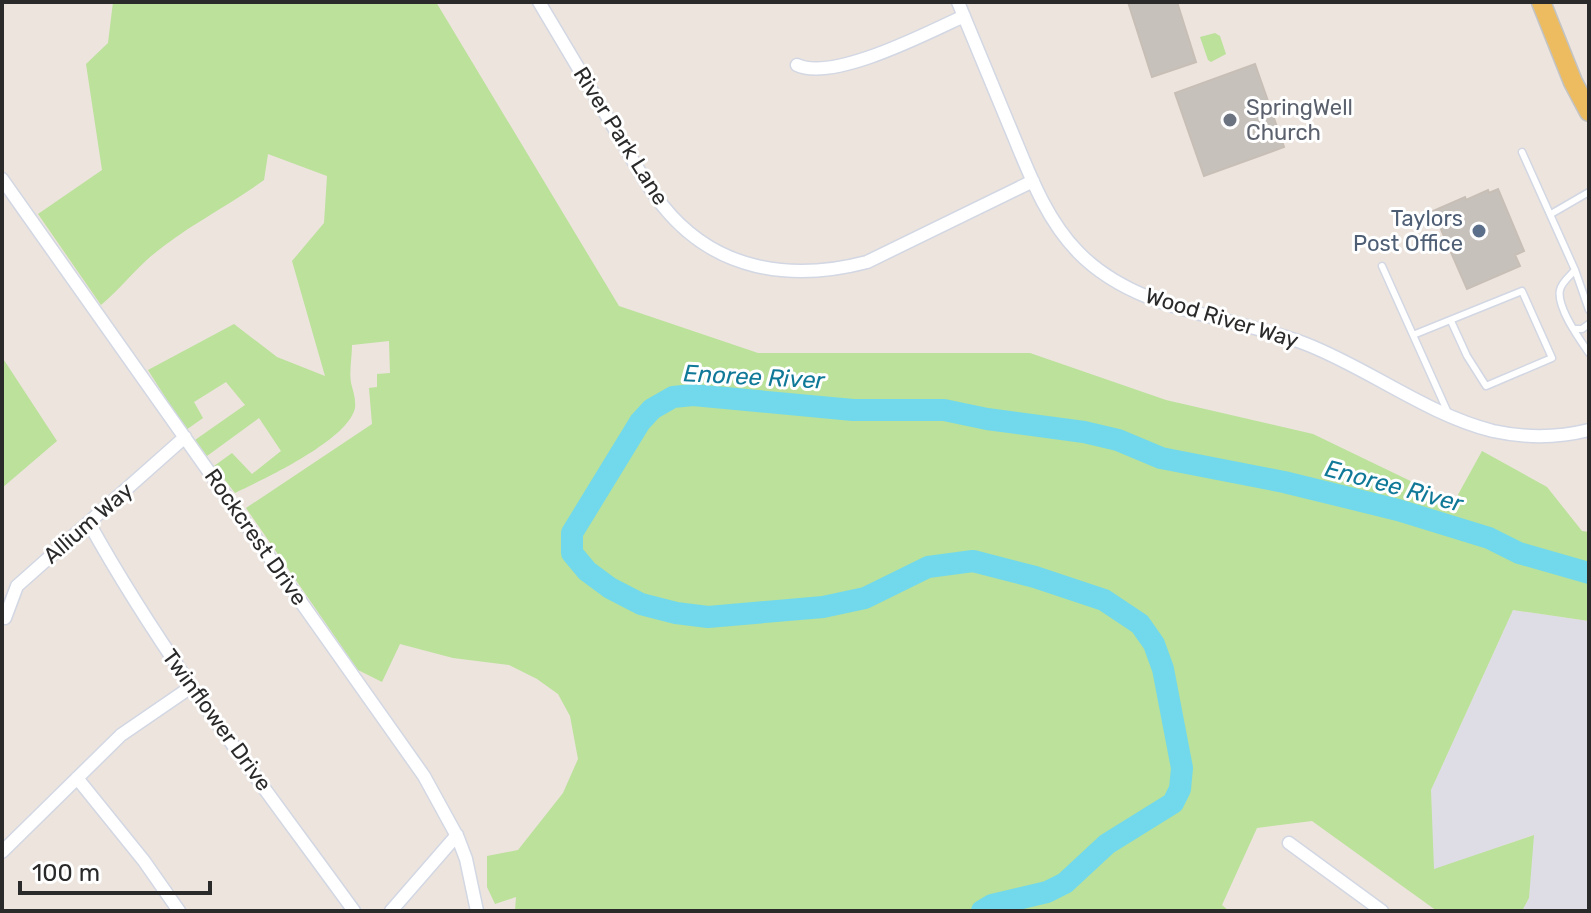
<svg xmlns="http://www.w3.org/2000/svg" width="1591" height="913" viewBox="0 0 1591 913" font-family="Rubik,sans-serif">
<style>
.industrial{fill:#dedde5}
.green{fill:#bbe19a}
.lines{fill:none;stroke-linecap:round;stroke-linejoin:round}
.river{stroke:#72d9ec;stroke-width:22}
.building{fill:#c7c1bc;stroke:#c7bfb6;stroke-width:2}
.lane-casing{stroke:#d2d7e3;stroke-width:9}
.street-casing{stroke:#d2d7e3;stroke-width:15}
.primary-casing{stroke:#c3c3c3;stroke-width:21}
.lane{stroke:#fff;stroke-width:6}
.street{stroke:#fff;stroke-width:12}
.primary{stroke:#edbc60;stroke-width:18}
.worship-dot{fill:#6b7280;stroke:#fff;stroke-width:3}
.service-dot{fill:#5c6f8a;stroke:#fff;stroke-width:3}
.labels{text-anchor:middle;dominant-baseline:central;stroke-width:6;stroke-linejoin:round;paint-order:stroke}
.worship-label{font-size:22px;fill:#5b616d;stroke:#fff;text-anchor:start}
.street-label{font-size:22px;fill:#2a2a2a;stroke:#fff}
.service-label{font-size:22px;fill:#4e5e75;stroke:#fff;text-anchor:end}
.water-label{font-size:24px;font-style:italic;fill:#107998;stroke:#fff}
</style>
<rect width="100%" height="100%" fill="#ece4dd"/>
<!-- industrial -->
<path class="industrial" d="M1513,610L1589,621V911H1522L1529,898L1533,835L1433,870L1431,790Z"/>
<!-- green -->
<path class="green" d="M113,2H436L619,306L758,353H1030L1166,400L1313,434L1454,502L1482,451L1547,487L1582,531L1589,532V621L1513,610L1431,790L1434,869L1534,835L1529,898L1522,911H1437L1312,821L1257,828L1222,905L1229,911H515L516,897L495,904L487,887V856L518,850L563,793L578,759L570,716L558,694L537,679L509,665L453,658L400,644L382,682L358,670L246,508L372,424L369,388L377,387V374L390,373L389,341L352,345C352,357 349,372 351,383C353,391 356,399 355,408C348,440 264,479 235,493L214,466L232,453L252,474L281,451L259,418L207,456L195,440L245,405L226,382L194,402L203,418L186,430L148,370L234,324L277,357L325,376L292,261L324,223L327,176L268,154L264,180C227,207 185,227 150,257C133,272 119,290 101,305L38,214L102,170L86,64L108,43Z
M1215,33L1220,36L1226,54L1211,62L1208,60L1200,37Z
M2,357L57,441L2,488Z"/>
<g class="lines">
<!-- river -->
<path class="river" d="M982,911L992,905L1047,892L1065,883L1107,844L1173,803L1180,789L1182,768L1163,669L1154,644L1140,624L1104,600L1035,577L973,561L928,567L865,598L823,607L708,617L676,613L641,604L610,588L587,571L572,553V533L640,422L652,409L673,397L693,395L853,410H944L987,419L1084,432L1118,440L1161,458L1284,482L1398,510L1489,538L1519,553L1589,573"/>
</g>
<!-- building -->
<path class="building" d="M1128,2H1177L1196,62L1152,77Z
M1255,64L1284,147L1204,176L1175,93Z
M1498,189L1524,251L1515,255L1520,266L1467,289L1433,211L1465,197L1466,200L1488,190L1489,193Z"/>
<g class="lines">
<!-- lane casing -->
<g class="lane-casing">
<path id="lane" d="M1522,152L1575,270L1589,310
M1551,214L1589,192
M1382,266L1413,335
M1575,270C1570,276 1561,283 1560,290C1556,307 1580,340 1589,353
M1574,329H1582L1589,324
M1449,415L1413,335L1522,291L1552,358L1486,386L1467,356L1451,321"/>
</g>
<!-- street casing -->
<g class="street-casing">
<path id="street" d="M539,2C565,46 591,90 617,133C632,158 645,184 663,206C715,271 791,282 867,262L1033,181
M958,2C975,43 992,84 1009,125C1028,170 1044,217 1078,252C1137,313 1231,315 1306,344C1370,369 1426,414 1493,431C1525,438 1557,438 1589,430
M797,65C833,82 927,33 964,16
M2,179L424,776L458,838L466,859L477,911
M89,523C165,660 262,784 354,911
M5,618L17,586L185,437
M77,778L144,861L179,911
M1289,843L1382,911
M2,852L121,735L191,687
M391,911L457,835"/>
</g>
<!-- primary casing -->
<g class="primary-casing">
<path id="primary" d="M1541,2L1573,82L1589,112"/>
</g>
<!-- lane -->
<use href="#lane" class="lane"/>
<!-- street -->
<use href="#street" class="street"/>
<!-- primary -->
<use href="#primary" class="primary"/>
</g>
<!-- markers -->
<circle class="worship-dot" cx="1230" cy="120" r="8"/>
<circle class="service-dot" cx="1479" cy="231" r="8"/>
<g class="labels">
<!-- worship labels -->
<g class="worship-label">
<text x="1246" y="107">SpringWell<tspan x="1246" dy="25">Church</tspan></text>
</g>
<!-- street labels -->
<g class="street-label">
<text transform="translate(621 136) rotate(58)">River Park Lane</text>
<text transform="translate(1222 318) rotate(17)">Wood River Way</text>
<text transform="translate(88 523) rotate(-41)">Allium Way</text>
<text transform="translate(256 537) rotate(55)">Rockcrest Drive</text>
<text transform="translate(217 720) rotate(54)">Twinflower Drive</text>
</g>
<!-- service labels -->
<g class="service-label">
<text x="1463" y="218">Taylors<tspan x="1463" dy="25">Post Office</tspan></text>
</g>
<!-- water labels -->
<g class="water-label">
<text transform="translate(754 377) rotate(3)">Enoree River</text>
<text transform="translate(1394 486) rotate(15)">Enoree River</text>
</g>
</g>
<!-- border -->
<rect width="1591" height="913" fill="none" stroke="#2a2a2a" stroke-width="8"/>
<!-- scale -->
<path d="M20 881v12h190v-12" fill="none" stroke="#2a2a2a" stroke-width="4"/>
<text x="32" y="881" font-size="24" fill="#2a2a2a" stroke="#ffffff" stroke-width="6" paint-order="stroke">100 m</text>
</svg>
